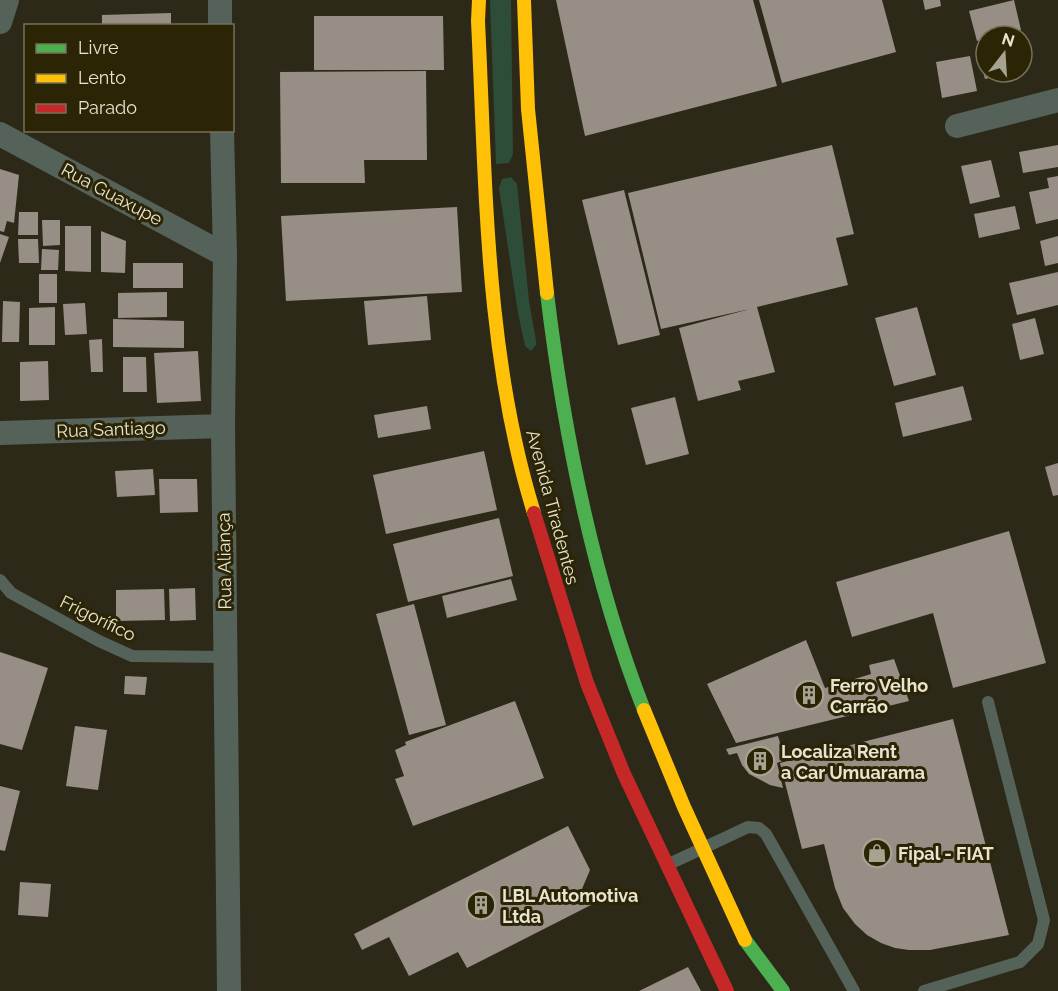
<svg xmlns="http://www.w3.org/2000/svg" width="1058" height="991" viewBox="0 0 1058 991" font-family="Raleway,sans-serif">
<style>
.green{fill:#2d4d38}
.building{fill:#978e85}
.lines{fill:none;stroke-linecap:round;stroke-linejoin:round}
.lane{stroke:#556259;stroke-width:12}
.street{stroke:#556259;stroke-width:24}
.fast{stroke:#4caf50;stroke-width:14}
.slow{stroke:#ffc107;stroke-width:14}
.jam{stroke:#c62828;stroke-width:14}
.labels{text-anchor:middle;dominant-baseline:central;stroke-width:6;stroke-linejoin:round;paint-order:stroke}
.street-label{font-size:18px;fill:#e7e4d2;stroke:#2b2505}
.poi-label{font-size:18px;font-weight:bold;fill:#e7e4d2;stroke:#2b2505;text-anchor:start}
</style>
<rect width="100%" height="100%" fill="#2d2918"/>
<!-- green -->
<path class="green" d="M490,0H511L513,154L509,163L496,164Z
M511,177L517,184L529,301L536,341V345L531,351L525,346L518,313L499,188L502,179Z"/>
<!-- building -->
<path class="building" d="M556,0H753L777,86L585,136Z
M759,0H882L896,52L782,83Z
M923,0H940L941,6L925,10Z
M1014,0L1021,30L998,36H986V39L977,41L969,11Z
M171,13V26H102V15Z
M314,16H443L444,70H314Z
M1022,45L1029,68L1022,70Z
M986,48V72L1011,73L985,79L977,50Z
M970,56L977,91L942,98L936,62Z
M426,71L427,160H364L365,183H281L280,72Z
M832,145L854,234L836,238L848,285L757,307L775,372L738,381L741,390L698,401L679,328L750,309L661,329L628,193Z
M1058,145V167L1023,173L1019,152Z
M991,160L1000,197L970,204L961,166Z
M0,169L19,175L14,223L7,221L4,232L0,231Z
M1058,176V219L1036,224L1029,192L1049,188L1047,178Z
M624,190L660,335L618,345L582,200Z
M1015,206L1020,229L979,238L974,214Z
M457,207L462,292L286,301L281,216Z
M19,212H38V235H18Z
M42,220H60V245L43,246Z
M65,226H91V272L65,271Z
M101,231L126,241L125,273L101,272Z
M0,234L9,237L0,263Z
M1058,236V263L1045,266L1040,241Z
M18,239H38L39,263H19Z
M42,249L59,250L58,270H41Z
M133,263H183V288H133Z
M1058,272V305L1017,315L1009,283Z
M39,274H57V303H39Z
M167,292V317L118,318V293Z
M427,296L431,340L368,345L364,301Z
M3,301L20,302L19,342H2Z
M85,303L87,334L65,335L63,304Z
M55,307V345H29V308Z
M917,307L936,375L894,386L875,318Z
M1035,318L1044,354L1020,360L1012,324Z
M113,319L184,321V348L113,347Z
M102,339L103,372H91L89,340Z
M198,351L201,401L157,403L154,353Z
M123,357H146L147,392H123Z
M48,361L49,400L20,401V362Z
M963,386L972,420L903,437L895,403Z
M675,397L689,454L646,465L631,408Z
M427,406L431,429L378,438L374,415Z
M484,451L497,510L386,534L373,475Z
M1058,463V495L1053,496L1045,467Z
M153,469L155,495L117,497L115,471Z
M159,479H197L198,512L160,513Z
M499,518L513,576L408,602L393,544Z
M1009,531L1046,663L953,688L933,613L852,637L836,582Z
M511,579L517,600L447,618L442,596Z
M195,588L196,620L170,621L169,589Z
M164,589L165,620L116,621V590Z
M414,604L446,725L409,735L376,614Z
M806,640L825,688L871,674L869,665L894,659L909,701L736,743L707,684Z
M0,652L48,668L22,750L0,744Z
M125,676L147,677L145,695L124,694Z
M515,701L544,778L413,826L395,779L404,776L395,750L406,745L405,742Z
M953,719L1009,935L930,950H909L895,948L881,943L867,935L855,924L843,908L835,888L824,844L802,849L780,763Z
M75,726L107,730L98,790L66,786Z
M778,736L785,760L777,763L783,788L770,785L749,774L742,765L737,753L729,755L726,749Z
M0,786L20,791L5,851L0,850Z
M568,826L590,870L582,889L591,905L467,968L458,952L409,976L389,937L362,950L354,934Z
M20,882L51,884L48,917L18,915Z
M688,967L701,991H639Z"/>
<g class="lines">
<!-- lane -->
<path class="lane" d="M0,580L11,593L99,641L132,656L225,657
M667,865L748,827L759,828L766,834L854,991
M924,991L1020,962L1038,944L1044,920L988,702"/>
<!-- street -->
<path class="street" d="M220,0V26
M0,22L7,0
M957,126L1058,100
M222,130L225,255L223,426L229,991
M0,134L225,255
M0,433L223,426"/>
<!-- fast -->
<path class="fast" d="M547,293C564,434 592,577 644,710
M745,940L783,991"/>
<!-- slow -->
<path class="slow" d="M479,0L478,21C486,185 485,355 534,513
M524,0L528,109L547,293
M644,710L684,807L745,940"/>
<!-- jam -->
<path class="jam" d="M534,513L587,683L624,774L727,991"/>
</g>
<!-- icons -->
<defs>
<g id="building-ring" transform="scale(1.5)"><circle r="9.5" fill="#2b2505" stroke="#a6a391" stroke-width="1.5"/><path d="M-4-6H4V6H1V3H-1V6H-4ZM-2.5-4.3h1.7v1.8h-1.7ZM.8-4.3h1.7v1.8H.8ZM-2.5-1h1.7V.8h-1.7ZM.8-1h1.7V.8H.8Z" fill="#a6a391"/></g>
<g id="shop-ring" transform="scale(1.5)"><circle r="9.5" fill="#2b2505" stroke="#a6a391" stroke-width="1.5"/><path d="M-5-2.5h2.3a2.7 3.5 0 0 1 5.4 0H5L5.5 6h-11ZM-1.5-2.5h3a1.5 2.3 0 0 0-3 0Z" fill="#a6a391"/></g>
</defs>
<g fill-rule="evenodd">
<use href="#building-ring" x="809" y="695"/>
<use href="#building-ring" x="760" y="761"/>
<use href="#shop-ring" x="877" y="853"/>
<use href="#building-ring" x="481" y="905"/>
</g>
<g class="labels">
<!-- street labels -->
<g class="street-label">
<text transform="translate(112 194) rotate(28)">Rua Guaxupe</text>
<text transform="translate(111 429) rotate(-2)">Rua Santiago</text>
<text transform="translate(553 507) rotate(75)">Avenida Tiradentes</text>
<text transform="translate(224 561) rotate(-91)">Rua Aliança</text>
<text transform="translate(98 618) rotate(26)">Frigorífico</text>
</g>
<!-- poi labels -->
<g class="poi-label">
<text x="830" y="685">Ferro Velho<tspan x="830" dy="21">Carrão</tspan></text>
<text x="781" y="751">Localiza Rent<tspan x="781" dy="21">a Car Umuarama</tspan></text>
<text x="898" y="853">Fipal - FIAT</text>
<text x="502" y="895">LBL Automotiva<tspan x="502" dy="21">Ltda</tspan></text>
</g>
</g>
<!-- legend -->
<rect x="24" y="24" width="210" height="108" fill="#2b2505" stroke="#767157" stroke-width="1.5"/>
<rect x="36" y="44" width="30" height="9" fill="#4caf50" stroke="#767157" stroke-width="1.5"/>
<text x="78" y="54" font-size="18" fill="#e7e4d2">Livre</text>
<rect x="36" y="74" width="30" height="9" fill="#ffc107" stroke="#767157" stroke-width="1.5"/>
<text x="78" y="84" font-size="18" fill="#e7e4d2">Lento</text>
<rect x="36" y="104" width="30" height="9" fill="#c62828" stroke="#767157" stroke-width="1.5"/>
<text x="78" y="114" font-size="18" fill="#e7e4d2">Parado</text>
<!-- north arrow -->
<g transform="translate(1004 54) rotate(17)"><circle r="28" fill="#2b2505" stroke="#767157" stroke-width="1.5"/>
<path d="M0-4.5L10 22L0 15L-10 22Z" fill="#a6a391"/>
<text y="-9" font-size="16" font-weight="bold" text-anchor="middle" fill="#e7e4d2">N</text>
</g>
</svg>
